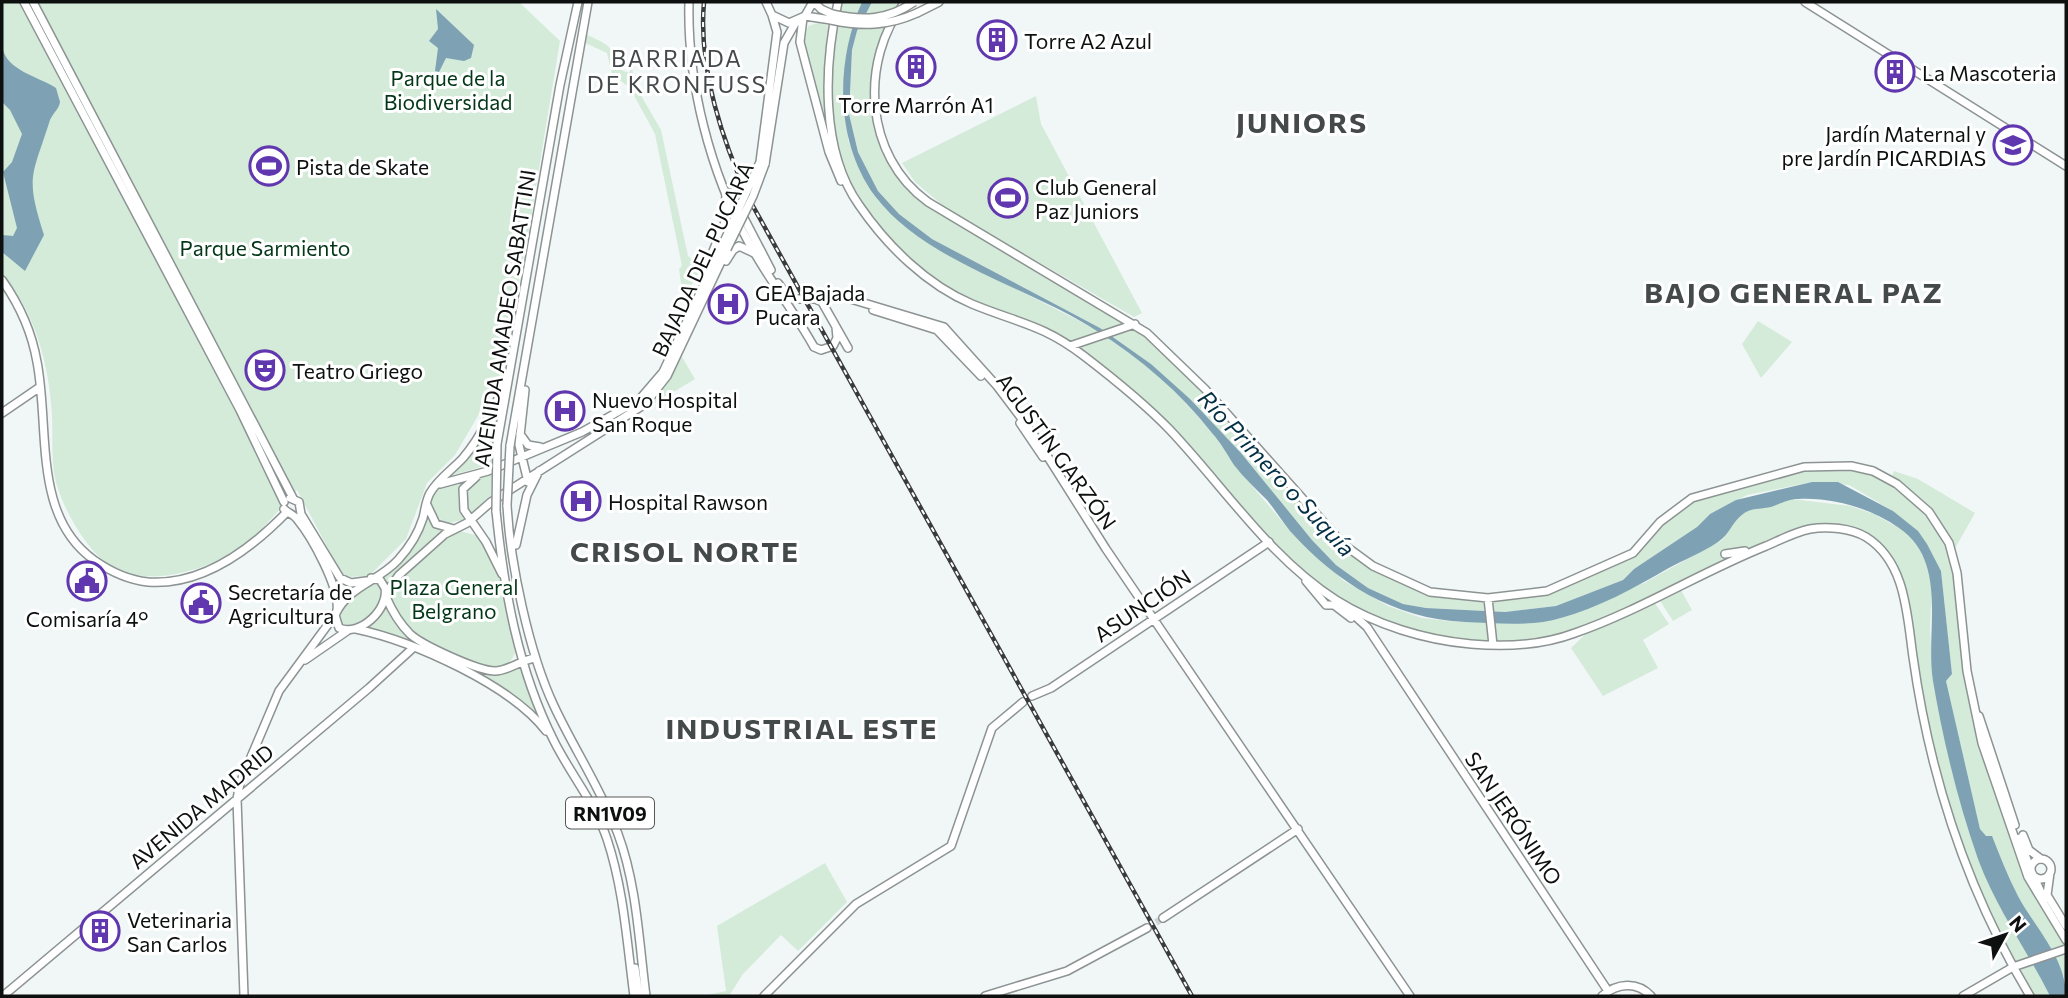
<svg xmlns="http://www.w3.org/2000/svg" width="2068" height="998" viewBox="0 0 2068 998" font-family="Commissioner,sans-serif">
<style>
.green{fill:#d3ebd8}
.water{fill:#7fa1b4}
.lines{fill:none;stroke-linecap:round;stroke-linejoin:round}
.secondary-tunnel{stroke:#cfd4d4;stroke-width:7;stroke-dasharray:7 3.5;stroke-linecap:butt}
.secondary-casing{stroke:#8d9393;stroke-width:10}
.primary-casing{stroke:#8d9393;stroke-width:10}
.secondary{stroke:#fff;stroke-width:7}
.primary{stroke:#fff;stroke-width:7}
.rail-casing{stroke:#393c3b;stroke-width:4.5}
.rail{stroke:#fff;stroke-width:2;stroke-dasharray:5;stroke-linecap:butt}
.primary-bridge-casing{stroke:#8d9393;stroke-width:10;stroke-linecap:butt}
.primary-bridge{stroke:#fff;stroke-width:7}
.labels{text-anchor:middle;dominant-baseline:central;stroke-width:6;stroke-linejoin:round;paint-order:stroke}
.shield{fill:#fff;stroke:#565857;stroke-width:2}
.shield-label{font-size:19px;font-weight:bold;fill:#0d100f}
.poi-label{font-size:21px;fill:#0d100f;stroke:#fff;text-anchor:start}
.park-label{font-size:21px;fill:#023617;stroke:#fff}
.street-label{font-size:21px;fill:#0d100f;stroke:#fff}
.neighbourhood-label{font-size:23px;letter-spacing:2px;fill:#444949;stroke:#fff}
.water-label{font-size:23px;font-style:italic;fill:#002f44;stroke:#fff}
.district-label{font-size:28px;font-weight:bold;letter-spacing:2px;fill:#444949;stroke:#fff}
</style>
<rect width="100%" height="100%" fill="#f1f7f7"/>
<!-- green -->
<path class="green" d="M2,2H519L560,41L529,229L499,380L455,455L427,483L406,539L369,576L348,577L341,573L297,490C279,509 259,536 237,550C207,569 161,583 125,573C93,565 62,509 55,478C51,459 53,435 52,415C49,364 35,312 2,273Z
M838,2H862L853,26L845,75L848,140L861,174L900,223L946,253L1093,328L1141,361L1170,386L1214,434L1237,468L1291,532L1344,581L1388,606L1422,618L1458,622L1559,619L1644,583L1722,540L1740,515L1747,511L1792,499L1850,506L1874,514L1906,532L1915,541L1926,562L1932,582L1930,629L1933,678L1979,860L2050,996H2030L2001,946L1944,806L1909,625L1891,563L1861,534L1811,529L1577,632L1517,644L1449,641L1364,615L1296,570L1169,429L1059,338L945,290L893,247L844,179L833,138L830,70Z
M872,2H905L882,39L875,107L892,160L922,197L1147,333L1361,559L1445,595H1531L1626,556L1688,500L1818,465L1873,471L1929,512L1954,559L1967,671L2028,877L2066,940V980L1980,829L1946,681L1952,674L1941,571L1930,551L1893,511L1849,485L1812,482L1747,495L1710,514L1697,527L1634,569L1623,580L1556,606L1505,612L1426,608L1403,604L1368,588L1336,565L1312,540L1241,453L1151,364L1100,328L932,239L899,214L878,191L858,152L849,114L852,50L857,31Z
M818,23L830,26L826,68L828,132L804,43L808,26Z
M585,34C604,43 616,45 616,68L629,73L632,67L635,85L661,130L688,256L701,268L686,295L682,290L679,269L682,266L655,134L630,88L612,74L607,53L583,42Z
M1036,96L1041,124L1142,313L1134,317L948,210L915,182L902,163Z
M1758,321L1792,342L1761,378L1742,344Z
M682,357L695,379L652,405L651,403Z
M507,382L491,464L446,477L460,463Z
M492,471L491,495L470,516L466,506V491L480,476Z
M1894,471L1918,479L1975,513L1953,552C1937,519 1921,498 1892,476Z
M465,480C455,495 457,504 466,519L446,524L434,514L430,498L441,485Z
M426,514L442,530L388,584L380,576L387,572Z
M460,531L478,536L497,566L515,653C512,660 508,666 500,667C473,673 381,624 392,590C396,579 410,571 418,563C432,551 444,539 460,531Z
M373,582L383,590L382,599L373,612L357,625L344,626L339,619C342,601 358,592 373,582Z
M1681,590L1692,610L1673,621L1659,599Z
M386,602L410,636L407,643L361,629Z
M1654,602L1669,624L1643,640L1658,668L1603,696L1571,648L1593,627Z
M519,663L543,724L514,695L476,674H501Z
M825,863L847,902L798,951L781,935L743,974L729,996H703L726,991L717,926Z"/>
<!-- water -->
<path class="water" d="M862,2H872L857,31L852,50L849,114L858,152L878,191L899,214L932,239L1100,328L1151,364L1190,399L1241,453L1312,540L1336,565L1368,588L1403,604L1426,608L1505,612L1556,606L1623,580L1634,569L1697,527L1710,514L1736,500L1812,482H1838L1893,511L1918,531L1927,544L1941,571L1952,674L1946,681L1980,829L1986,836H1992C2000,856 2008,877 2018,896C2035,928 2066,958 2066,996H2050C2027,950 1996,908 1978,859C1958,802 1943,740 1933,681C1925,630 1949,562 1899,528C1871,508 1832,497 1798,499C1788,499 1780,504 1771,507C1762,509 1750,508 1743,514C1733,521 1729,535 1718,542C1702,553 1683,560 1667,569C1634,588 1598,608 1561,618C1532,627 1495,623 1465,622C1394,619 1337,583 1290,531C1282,521 1275,510 1267,500C1256,489 1244,478 1234,465C1227,454 1221,443 1212,433C1180,392 1141,359 1097,331C1028,286 926,263 875,196C835,142 835,62 862,2Z
M436,9L474,45L471,58L464,61L446,58L439,72L435,71L438,48L429,41L438,29Z
M2,46C6,71 38,76 56,88L60,102C59,109 53,113 50,120C32,177 25,176 44,235L25,271L2,252V235L13,236L17,228L3,172L12,162L22,134L10,110L2,102Z"/>
<g class="lines">
<!-- secondary-tunnel -->
<path class="secondary-tunnel" d="M1147,928L1163,918"/>
<!-- secondary casing -->
<g class="secondary-casing">
<path id="secondary" d="M24,2L240,410L284,502
M33,2L293,498
M689,2C687,83 710,172 749,243C769,280 794,311 814,347L821,350L833,346L837,338L836,327
M1805,2L2066,166
M731,193L771,270
M2,280C19,304 32,333 37,362C50,428 32,516 94,560C111,572 128,580 148,582C202,586 252,548 287,512
M778,283L790,299H815L822,302L848,348
M808,298L821,293L834,294L944,327L997,386L1034,435L1106,549L1410,996
M873,310L937,330L981,376
M2,413L40,387
M1020,423L1043,457
M290,498L299,502L301,514L340,578L351,583L366,581
M284,509C288,513 294,515 297,519C312,537 340,588 337,610
M1306,581L1326,605H1334L1351,618
M1346,608L1367,627L1608,991
M305,660L347,631
M1032,696L1051,688L1269,542
M1979,716L2015,825
M2023,835L2029,850L2041,859
M2019,838L2030,868
M2031 869a10 10 0 1 1 20 0a10 10 0 1 1-20 0Z
M2050,873L2047,895L2066,926
M2034,877L2044,899
M1163,918L1298,829
M3,996L369,688L413,648
M244,996L237,799L240,783L279,691L335,615
M764,996L856,904L951,846L992,728L1023,702
M985,996L1067,971L1147,928
M1602,996C1617,983 1637,981 1651,996
M1963,996L2013,967"/>
</g>
<!-- primary casing -->
<g class="primary-casing">
<path id="primary" d="M766,2L772,15L789,23L805,16L813,2
M814,2L821,9L832,14
M838,2C824,65 820,150 859,205C887,246 927,285 972,304C1018,323 1042,324 1084,356C1114,379 1144,403 1170,430C1224,487 1270,558 1336,600C1376,625 1425,640 1471,644C1504,647 1543,645 1575,633C1641,610 1701,572 1766,546C1780,540 1795,532 1810,529C1827,526 1851,528 1866,537C1906,562 1907,615 1913,657C1930,778 1967,891 2030,996
M905,2C859,61 864,156 928,202L1147,333L1205,389L1343,544L1373,566L1430,592L1488,598L1547,591L1633,553L1660,522L1692,498L1804,467L1851,466L1873,471L1897,484L1929,512L1949,543L1957,573L1967,671L1982,743L2028,877L2066,940
M917,13L939,2
M805,16L831,20
M803,18L800,42L829,152L841,181
M760,162L777,32L772,15
M765,164L784,43L796,22
M726,261L733,250L739,246L754,253
M704,273L725,222L726,192
M1070,346L1135,324
M525,390L519,445L528,482
M520,434L528,445L540,447
M497,444L560,85L578,2
M510,446L588,2
M476,477L463,489L464,510L486,542L502,574
M440,484L488,471L582,432L639,400L663,372L722,246
M427,505L436,524L454,529
M507,505C510,563 529,653 554,706C574,749 601,789 618,834C637,885 639,943 646,996
M496,511C504,590 518,670 554,741C571,775 595,803 607,839C624,890 627,944 634,996
M516,545L527,495L539,471
M1725,554L1745,551
M371,578L380,580L385,588C389,609 360,637 339,628L335,615C349,585 378,582 398,560C409,548 418,534 423,518C425,510 426,500 430,493C438,479 453,469 463,458C481,437 498,403 506,377
M386,593L399,575L445,534L467,523L491,502L645,404L667,376L727,249
M386,597C392,611 399,623 410,634C422,645 478,671 495,671C508,671 521,660 535,658
M1488,598L1493,645
M356,629C413,641 511,685 546,731
M2013,967L2066,949
M635,968L639,996"/>
</g>
<!-- secondary -->
<use href="#secondary" class="secondary"/>
<!-- primary -->
<use href="#primary" class="primary"/>
<!-- rail casing -->
<g class="rail-casing">
<path id="rail" d="M704,2C698,68 722,140 749,199L1192,996"/>
</g>
<!-- rail -->
<use href="#rail" class="rail"/>
<!-- primary-bridge casing -->
<g class="primary-bridge-casing">
<path id="primary-bridge" d="M832,14C863,21 888,20 914,2
M831,20C862,27 888,26 917,13
M722,246L760,162
M727,249L753,196L765,164
M507,505L510,446
M496,511L497,444"/>
</g>
<!-- primary-bridge -->
<use href="#primary-bridge" class="primary-bridge"/>
</g>
<!-- icons -->
<defs>
<g id="building-ring" transform="scale(2.0125)"><circle r="9.5" fill="#fff" stroke="#6137af" stroke-width="1.5"/><path d="M-4-6H4V6H1V3H-1V6H-4ZM-2.5-4.3h1.7v1.8h-1.7ZM.8-4.3h1.7v1.8H.8ZM-2.5-1h1.7V.8h-1.7ZM.8-1h1.7V.8H.8Z" fill="#6137af"/></g>
<g id="school-ring" transform="scale(2.0125)"><circle r="9.5" fill="#fff" stroke="#6137af" stroke-width="1.5"/><path d="M0-5L7-2L0 1L-7-2ZM-4 1L0 2.5L4 1V4Q0 6-4 4Z" fill="#6137af"/></g>
<g id="stadium-ring" transform="scale(2.0125)"><circle r="9.5" fill="#fff" stroke="#6137af" stroke-width="1.5"/><path d="M0-5a6.5 5 0 1 0 0 10a6.5 5 0 1 0 0-10ZM-3.5-1.8h7v3.6h-7Z" fill="#6137af"/></g>
<g id="hospital-ring" transform="scale(2.0125)"><circle r="9.5" fill="#fff" stroke="#6137af" stroke-width="1.5"/><path d="M-5-5h3v3.5h4V-5h3V5h-3V1.5h-4V5h-3Z" fill="#6137af"/></g>
<g id="theatre-ring" transform="scale(2.0125)"><circle r="9.5" fill="#fff" stroke="#6137af" stroke-width="1.5"/><path d="M-5-5.5Q0-4 5-5.5V0Q5 5 0 6Q-5 5-5 0ZM-3.3-2.5H-1v1.5H-3.3ZM1-2.5H3.3v1.5H1ZM-2.8 1Q0 5.5 2.8 1Z" fill="#6137af"/></g>
<g id="civic-ring" transform="scale(2.0125)"><circle r="9.5" fill="#fff" stroke="#6137af" stroke-width="1.5"/><path d="M-.6-6.5H3V-4.5H.6V-3L4-1V1h2V6H-6V1h2V-1L-.6-3ZM-1.2 2.5V6h2.4V2.5Z" fill="#6137af"/></g>
</defs>
<g fill-rule="evenodd">
<use href="#building-ring" x="997" y="40"/>
<use href="#building-ring" x="916" y="67"/>
<use href="#building-ring" x="1895" y="72"/>
<use href="#school-ring" x="2013" y="145"/>
<use href="#stadium-ring" x="269" y="166"/>
<use href="#stadium-ring" x="1008" y="198"/>
<use href="#hospital-ring" x="728" y="304"/>
<use href="#theatre-ring" x="265" y="370"/>
<use href="#hospital-ring" x="565" y="411"/>
<use href="#hospital-ring" x="581" y="501"/>
<use href="#civic-ring" x="87" y="581"/>
<use href="#civic-ring" x="201" y="603"/>
<use href="#building-ring" x="100" y="931"/>
</g>
<g class="labels">
<!-- shield labels -->
<rect class="shield" x="566" y="797.5" width="88" height="31" rx="5"/>
<g class="shield-label">
<text x="610" y="813">RN1V09</text>
</g>
<!-- poi labels -->
<g class="poi-label">
<text x="1024" y="40">Torre A2 Azul</text>
<text x="1922" y="72">La Mascoteria</text>
<text x="916" y="104" text-anchor="middle">Torre Marrón A1</text>
<text x="1986" y="133" text-anchor="end">Jardín Maternal y<tspan x="1986" dy="24">pre Jardín PICARDIAS</tspan></text>
<text x="296" y="166">Pista de Skate</text>
<text x="1035" y="186">Club General<tspan x="1035" dy="24">Paz Juniors</tspan></text>
<text x="755" y="292">GEA Bajada<tspan x="755" dy="24">Pucara</tspan></text>
<text x="292" y="370">Teatro Griego</text>
<text x="592" y="399">Nuevo Hospital<tspan x="592" dy="24">San Roque</tspan></text>
<text x="608" y="501">Hospital Rawson</text>
<text x="228" y="591">Secretaría de<tspan x="228" dy="24">Agricultura</tspan></text>
<text x="87" y="618" text-anchor="middle">Comisaría 4°</text>
<text x="127" y="919">Veterinaria<tspan x="127" dy="24">San Carlos</tspan></text>
</g>
<!-- park labels -->
<g class="park-label">
<text x="448" y="77">Parque de la<tspan x="448" dy="24">Biodiversidad</tspan></text>
<text x="265" y="247">Parque Sarmiento</text>
<text x="454" y="586">Plaza General<tspan x="454" dy="24">Belgrano</tspan></text>
</g>
<!-- street labels -->
<g class="street-label">
<text transform="translate(702 259) rotate(-65)">BAJADA DEL PUCARÁ</text>
<text transform="translate(504 318) rotate(-81)">AVENIDA AMADEO SABATTINI</text>
<text transform="translate(1057 451) rotate(54)">AGUSTÍN GARZÓN</text>
<text transform="translate(1142 605) rotate(-34)">ASUNCIÓN</text>
<text transform="translate(201 806) rotate(-40)">AVENIDA MADRID</text>
<text transform="translate(1514 818) rotate(56)">SAN JERÓNIMO</text>
</g>
<!-- neighbourhood labels -->
<g class="neighbourhood-label">
<text x="677" y="58">BARRIADA<tspan x="677" dy="26">DE KRONFUSS</tspan></text>
</g>
<!-- water labels -->
<g class="water-label">
<text transform="translate(1277 473) rotate(47)">Río Primero o Suquía</text>
</g>
<!-- district labels -->
<g class="district-label">
<text x="1302" y="122">JUNIORS</text>
<text x="1794" y="292">BAJO GENERAL PAZ</text>
<text x="685" y="551">CRISOL NORTE</text>
<text x="802" y="728">INDUSTRIAL ESTE</text>
</g>
</g>
<!-- border -->
<rect width="2068" height="998" fill="none" stroke="#0d100f" stroke-width="7"/>
<!-- north arrow -->
<g transform="translate(2005 935) rotate(50)" stroke="#ffffff" stroke-width="5" paint-order="stroke">
<path d="M0-5L12 26L0 18L-12 26Z" fill="#0d100f"/>
<text y="-10" font-size="19" font-weight="bold" text-anchor="middle" fill="#0d100f">N</text>
</g>
</svg>
